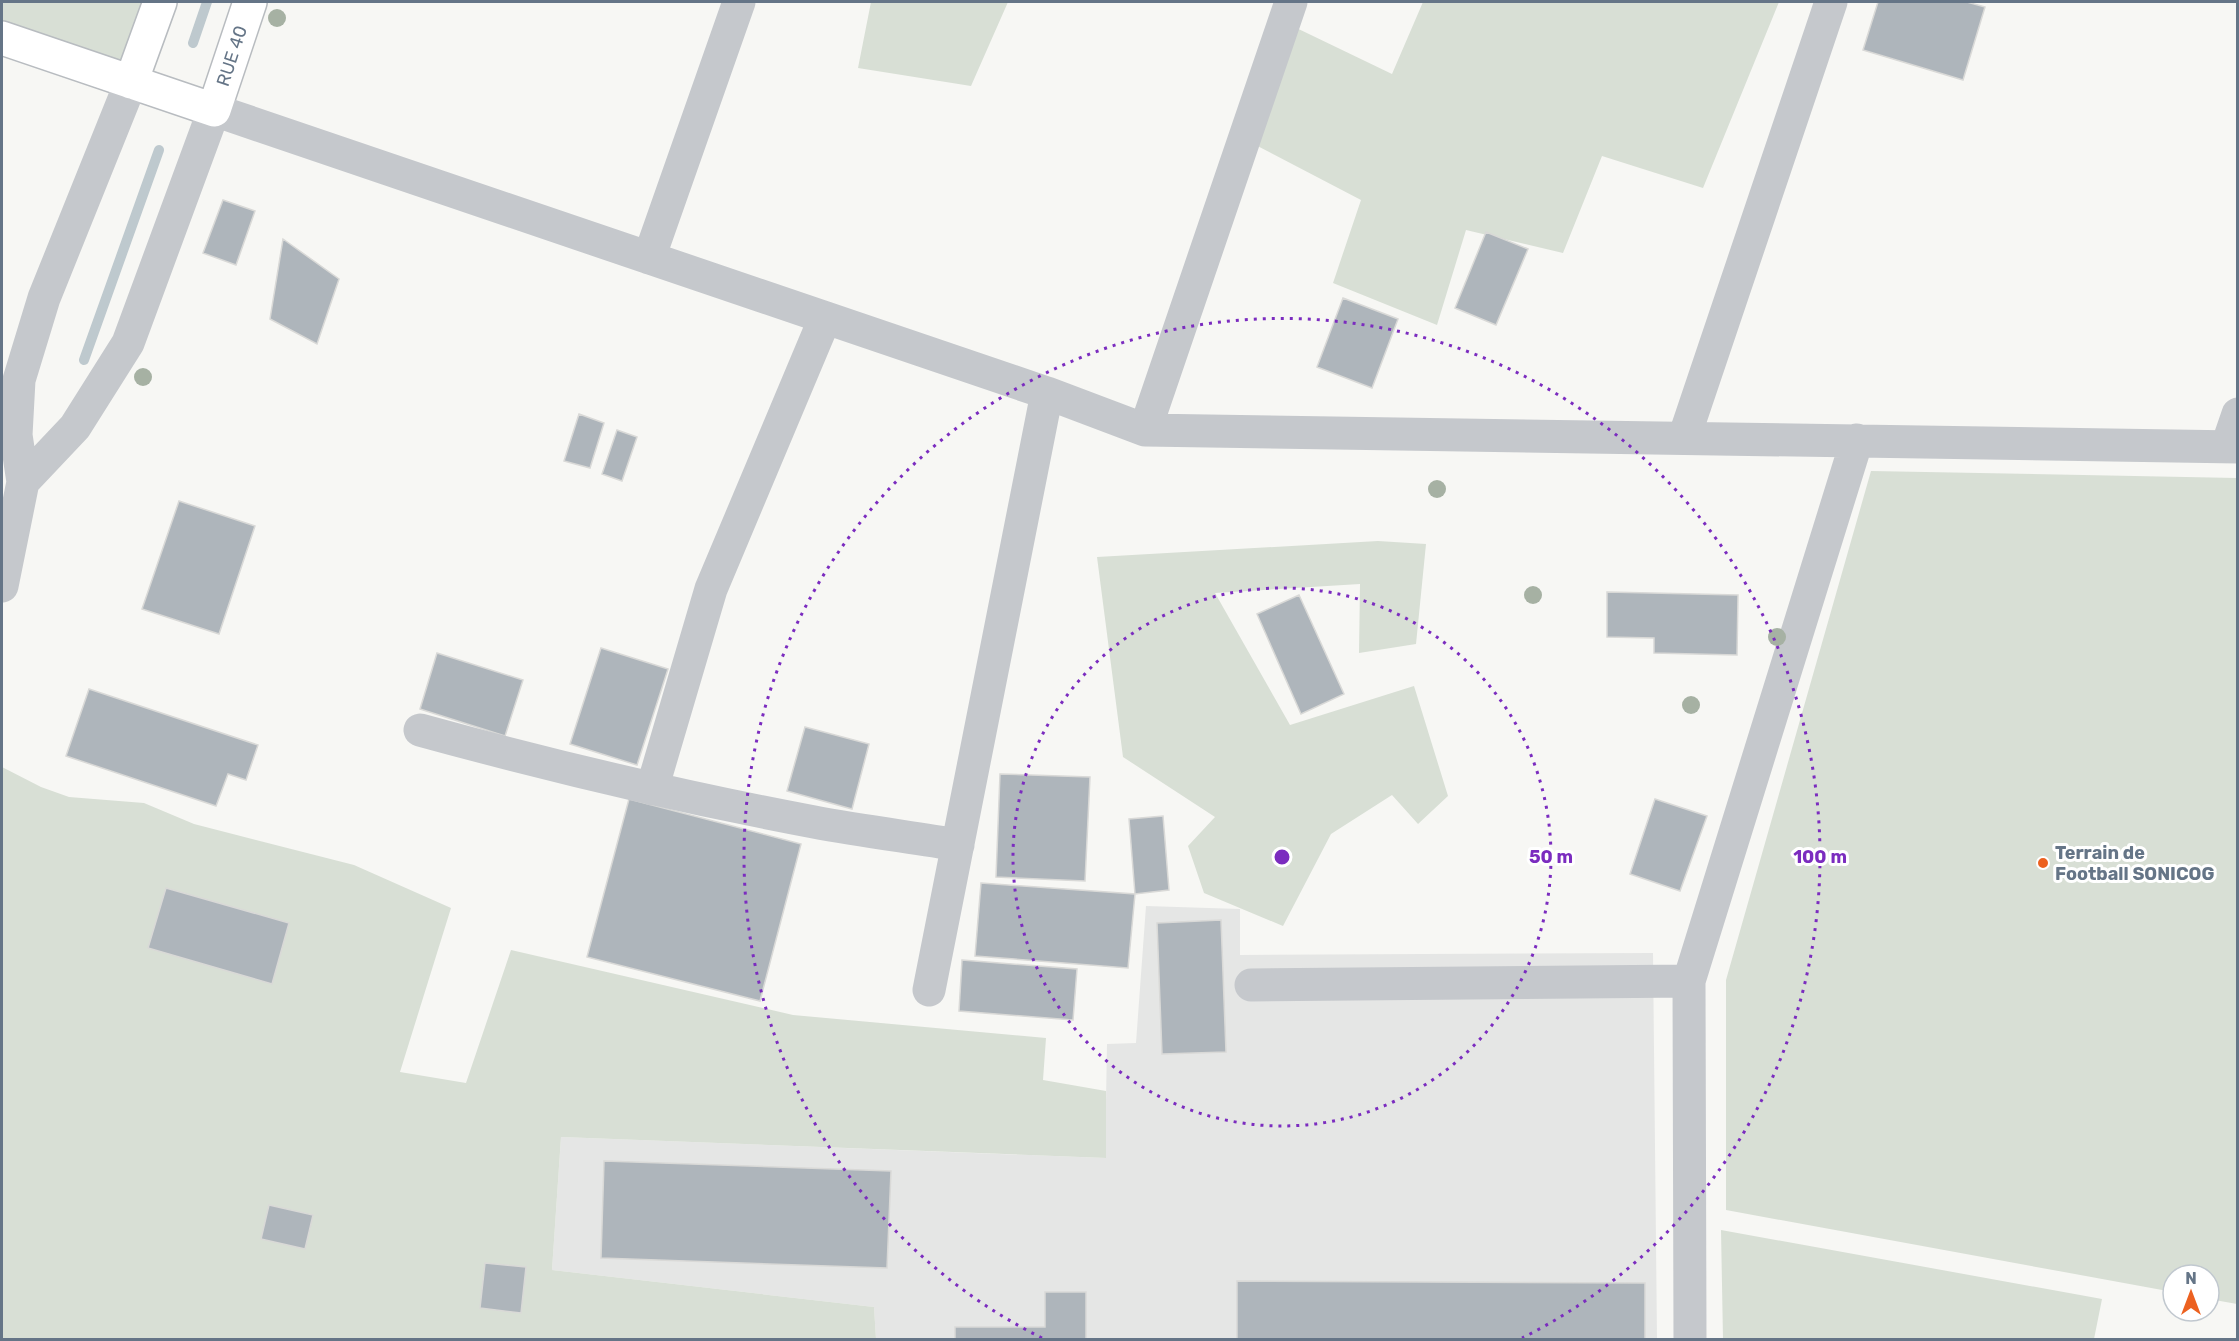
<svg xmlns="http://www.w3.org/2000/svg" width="2239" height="1341" viewBox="0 0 2239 1341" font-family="Rubik,sans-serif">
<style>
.built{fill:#e5e6e5}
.green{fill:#d8dfd5}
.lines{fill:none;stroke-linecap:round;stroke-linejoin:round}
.stream{stroke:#bec9ce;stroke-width:10}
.building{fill:#aeb5bb;stroke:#d9d9d7;stroke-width:1.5}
.major-casing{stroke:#b8bcc0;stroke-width:36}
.minor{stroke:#c5c8cc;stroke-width:33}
.major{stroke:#fff;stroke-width:33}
.tree{fill:#a6b1a3}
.ring{fill:none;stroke:#7b2cbf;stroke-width:3;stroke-dasharray:3 6}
.poi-dot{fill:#ec6120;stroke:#fff;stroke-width:2}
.labels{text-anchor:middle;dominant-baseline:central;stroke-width:6;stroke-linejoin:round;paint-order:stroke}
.street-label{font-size:18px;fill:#657587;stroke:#fff}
.poi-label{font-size:18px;font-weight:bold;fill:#657587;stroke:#fff;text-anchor:start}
.centre{fill:#7b2cbf;stroke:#fff;stroke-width:3}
.ring-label{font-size:18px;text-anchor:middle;font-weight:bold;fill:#7b2cbf;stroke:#fff;stroke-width:6;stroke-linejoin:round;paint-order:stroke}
</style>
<rect width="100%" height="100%" fill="#f7f7f4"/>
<!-- built -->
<path class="built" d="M1146,906L1240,909V955L1653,953L1657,1339H876L874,1307L552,1270L561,1137L1105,1158L1107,1044L1136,1043Z"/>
<!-- green -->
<path class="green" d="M2,2H160L131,82L2,38Z
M871,2H1008L971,86L858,68Z
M1423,2H1779L1703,188L1602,156L1563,253L1466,230L1437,325L1333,283L1361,200L1244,139L1284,22L1392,74Z
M1871,471L2237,478V1304L2209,1299V1275H2173V1292L1726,1210V980Z
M1378,541L1426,544L1416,644L1359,653L1360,584L1215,593L1290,725L1414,686L1448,796L1418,824L1392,795L1331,834L1283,926L1204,893L1188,846L1215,817L1123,757L1097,557Z
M2,767L41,787L69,797L144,803L194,824L354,865L451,908L400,1072L466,1083L511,950L793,1015L1046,1038L1043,1080L1106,1091V1158L561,1137L552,1270L874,1307L876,1339H2Z
M1721,1230L2102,1299L2094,1339H1723Z"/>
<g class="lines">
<!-- stream -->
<path class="stream" d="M193,43L207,2
M84,360L159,150"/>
</g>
<!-- building -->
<path class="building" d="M1878,2H1967L1985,7L1963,80L1863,50Z
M223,200L255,211L236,265L203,253Z
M1486,232L1528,249L1496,325L1455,308Z
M283,239L339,279L317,344L270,319Z
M1343,298L1398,319L1372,388L1317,367Z
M579,414L604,423L590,468L564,461Z
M617,430L637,437L622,481L602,474Z
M179,501L255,526L219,634L142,609Z
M1607,592L1738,595L1737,655L1654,653V638L1607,637Z
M1299,595L1344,694L1301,714L1257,614Z
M601,648L668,669L637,765L570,744Z
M437,653L523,680L505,736L420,709Z
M89,689L258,745L246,780L228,774L216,806L66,756Z
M805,727L869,744L852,809L787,791Z
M1000,774L1090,777L1085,881L996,877Z
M629,799L801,844L760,1001L587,957Z
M1655,799L1707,816L1680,891L1630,874Z
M1163,816L1169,890L1135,894L1129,819Z
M981,883L1135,894L1128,968L975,956Z
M166,888L289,923L272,984L148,948Z
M1221,920L1226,1052L1162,1054L1157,923Z
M962,960L1077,969L1073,1020L959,1011Z
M604,1161L891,1171L887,1268L601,1258Z
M269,1205L313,1215L305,1249L261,1239Z
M485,1263L526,1267L521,1313L480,1308Z
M1237,1281L1645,1283V1340H1237Z
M1045,1292H1086V1340H955V1327H1045Z"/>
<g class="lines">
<!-- major casing -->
<g class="major-casing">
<path id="major" d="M2,38L214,110L250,2
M131,82L160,2"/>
</g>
<!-- minor -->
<path class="minor" d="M649,258L739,2
M1145,430L1291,2
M1684,438L1831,2
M2227,446L2238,414
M23,482L75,427L128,343L214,110L1047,393L1145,430L2238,447
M2,586L23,482L16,435L19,380L44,298L131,82
M420,730C551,766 681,797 814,822C862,831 910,837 958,845
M652,789L711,589L825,318
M1251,985L1689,981
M929,990L1047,393
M1690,1340L1689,981L1857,440"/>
<!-- major -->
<use href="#major" class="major"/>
</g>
<!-- trees -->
<g class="tree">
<circle cx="277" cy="18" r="9"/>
<circle cx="143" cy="377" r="9"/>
<circle cx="1437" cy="489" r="9"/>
<circle cx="1533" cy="595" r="9"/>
<circle cx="1777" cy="637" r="9"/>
<circle cx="1691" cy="705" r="9"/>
</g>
<!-- distance rings -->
<g class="ring">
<circle cx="1282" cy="857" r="269"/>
<path d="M1042 1338A538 538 0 1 1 1522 1338"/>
</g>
<!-- markers -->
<circle class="poi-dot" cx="2043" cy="863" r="6"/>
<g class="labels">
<!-- street labels -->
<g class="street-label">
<text transform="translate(232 56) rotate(-72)">RUE 40</text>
</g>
<!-- poi labels -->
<g class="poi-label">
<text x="2055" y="853">Terrain de<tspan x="2055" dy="21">Football SONICOG</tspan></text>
</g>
</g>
<circle cx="1282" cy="857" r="9" class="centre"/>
<g class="ring-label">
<text x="1551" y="863">50 m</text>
<text x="1820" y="863">100 m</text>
</g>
<!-- border -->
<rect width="2239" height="1341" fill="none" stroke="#657587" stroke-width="6"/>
<!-- north arrow -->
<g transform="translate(2191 1293)"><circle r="28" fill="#ffffff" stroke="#c1c8cf" stroke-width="1.5"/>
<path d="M0-4.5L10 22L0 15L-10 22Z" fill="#ec6120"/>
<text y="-9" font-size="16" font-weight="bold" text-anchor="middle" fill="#657587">N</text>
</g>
</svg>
